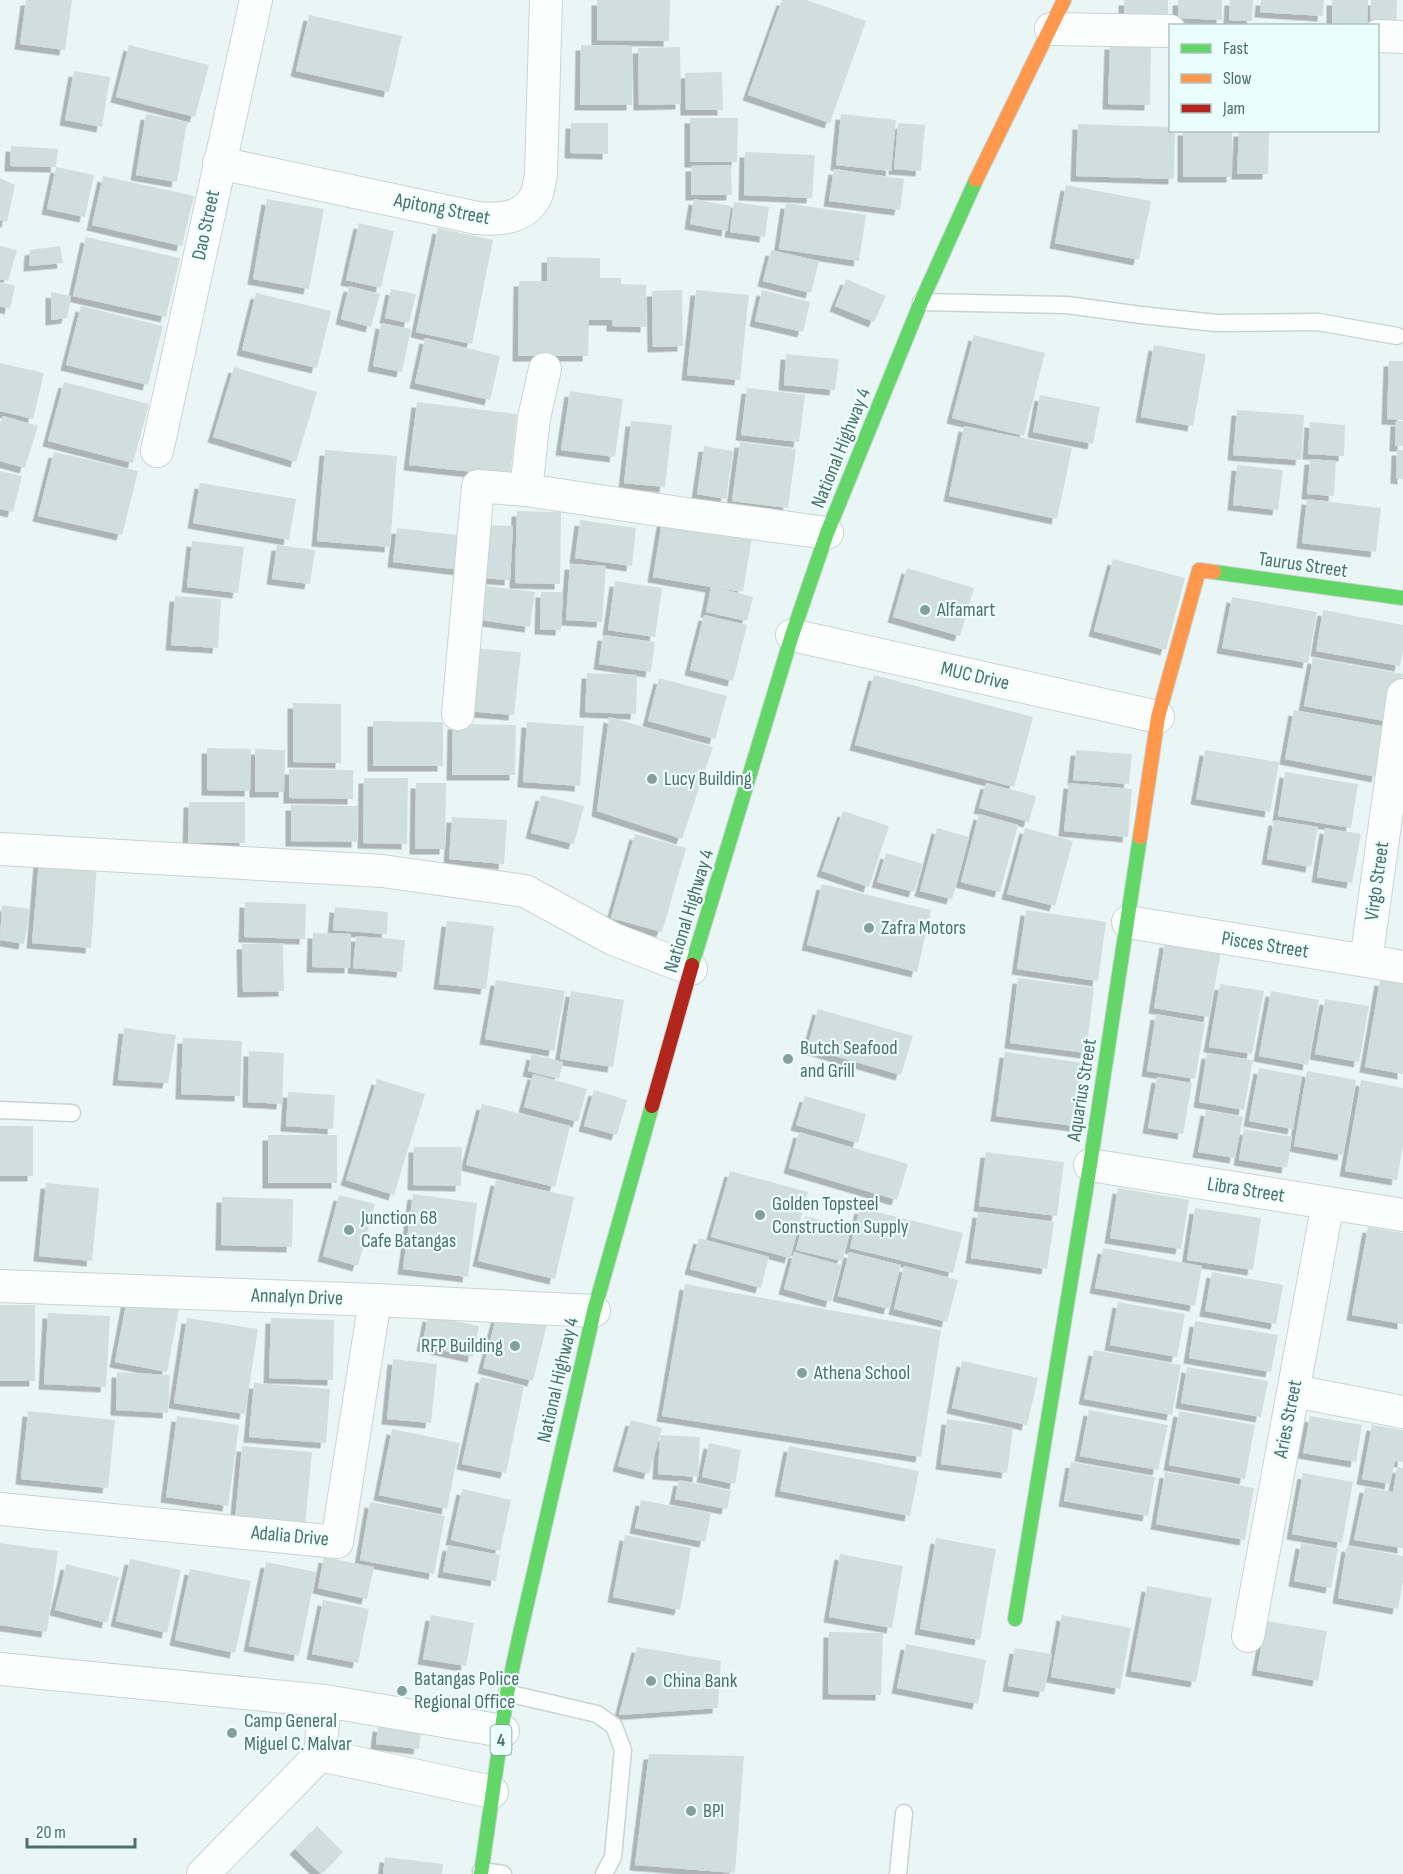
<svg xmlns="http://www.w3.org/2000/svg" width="1403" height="1874" viewBox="0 0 1403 1874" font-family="'Sofia Sans Condensed',sans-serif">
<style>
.building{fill:#d0dfdd;filter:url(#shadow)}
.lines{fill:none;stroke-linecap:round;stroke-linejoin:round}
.lane-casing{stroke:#c8d4d3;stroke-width:19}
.street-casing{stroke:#c8d4d3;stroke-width:34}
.fast-casing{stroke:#c6d3d2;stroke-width:16}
.slow-casing{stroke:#c6d3d2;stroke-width:16}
.jam-casing{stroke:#c6d3d2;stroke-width:16}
.lane{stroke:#fcfefe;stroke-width:16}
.street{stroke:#fcfefe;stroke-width:32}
.fast{stroke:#63d668;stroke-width:14}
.slow{stroke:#ff974d;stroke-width:14}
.jam{stroke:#b3261e;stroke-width:14}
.poi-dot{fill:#84a099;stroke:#ecfdfd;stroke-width:2}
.labels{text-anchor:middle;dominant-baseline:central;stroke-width:4.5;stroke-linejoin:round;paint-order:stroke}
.shield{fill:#ecfdfd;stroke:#7d9b94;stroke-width:1.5}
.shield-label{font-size:18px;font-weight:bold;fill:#4d7167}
.street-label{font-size:20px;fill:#4d7167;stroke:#ecfdfd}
.poi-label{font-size:20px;fill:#4d7167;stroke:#ecfdfd;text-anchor:start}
</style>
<defs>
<filter id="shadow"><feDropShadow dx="-5.5" dy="5.5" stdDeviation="0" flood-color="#0004"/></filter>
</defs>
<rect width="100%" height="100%" fill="#eaf6f6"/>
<!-- building -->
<path class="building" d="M26,0H72L65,50L20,44Z
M597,0H670L669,41L597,40Z
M782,0H807L866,21L830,123L748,95Z
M1124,0H1168V21L1124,20Z
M1178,0H1222V20L1178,18Z
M1230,0H1253L1252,21L1229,20Z
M1261,0H1324L1323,16L1260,12Z
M1332,0H1368L1367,26L1332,24Z
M1371,0H1397L1396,31L1370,26Z
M309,15L402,36L389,92L296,71Z
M1110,44L1151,45L1150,105L1108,104Z
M129,45L209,65L195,117L116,97Z
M581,45L632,46V105H580Z
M680,47L681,104L639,105L638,48Z
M74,71L110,77L102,127L65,120Z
M722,72L723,110H686L685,73Z
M146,114L187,122L177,182L136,175Z
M841,114L896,120L891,171L836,165Z
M690,118H738L737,162H690Z
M571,123H608V154L570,153Z
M898,123L925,125L921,171L894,169Z
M1078,124L1170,127V130H1175L1174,179L1076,176Z
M1183,130H1232V177H1183Z
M1239,131L1269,132L1268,174H1237Z
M11,146L58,149L56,167L10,166Z
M745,152L815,155L812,198L744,195Z
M731,165L732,195H691V166Z
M56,167L94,175L85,217L47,209Z
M834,169L904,179L900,210L829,201Z
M103,176L194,196L182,246L92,225Z
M0,178L15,185L7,222L0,220Z
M1066,185L1151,201L1139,260L1055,243Z
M267,199L324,209L309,289L253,279Z
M694,199L731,206L727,231L690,224Z
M734,202L769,207L765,237L730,232Z
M786,203L866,215L859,261L779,249Z
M359,223L394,231L381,288L346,280Z
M438,228L493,240L472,344L416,332Z
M86,237L180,258L166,317L73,296Z
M0,246L17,250L8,281L0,279Z
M60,246L63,263L29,266L30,250Z
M771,250L819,261L811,293L763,281Z
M547,257L600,258V278H621V284L646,285V327L612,326V320H589L588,356H518L519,281H547Z
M846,279L886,296L874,322L835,306Z
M0,282L15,286L10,309L0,306Z
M349,286L380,294L371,327L341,319Z
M391,289L416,294L409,323L385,318Z
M682,290L683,346L653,347L652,291Z
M696,290L749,295L740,380L687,375Z
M762,290L810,302L803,332L755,321Z
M51,292L71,296L67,318L51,320Z
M256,293L331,311L317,368L242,350Z
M81,306L163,326L148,385L66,365Z
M381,323L411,329L402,372L373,366Z
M974,335L1045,353L1024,436L952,418Z
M425,338L500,356L490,400L415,383Z
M1154,345L1206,354L1193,426L1141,417Z
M786,354L839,359L835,390L784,385Z
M1389,361H1403V420L1387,419Z
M0,363L44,373L33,419L0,411Z
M234,367L317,392L296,462L213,437Z
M64,382L149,404L133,463L48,441Z
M747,388L805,395L799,442L741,435Z
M570,391L623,399L615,457L561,450Z
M1040,395L1100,407L1093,444L1033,432Z
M417,402L517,414L510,476L409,465Z
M1237,410L1304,415L1301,460L1233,455Z
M3,416L38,426L25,468L0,461V424Z
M631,421L672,425L665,487L624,483Z
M1396,421H1403V446H1395Z
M1310,422L1345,425L1344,456L1308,454Z
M964,426L1072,448L1057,519L949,496Z
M740,442L796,449L788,508L732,501Z
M704,446L733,451L726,499L697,494Z
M325,450L397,456L390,547L317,541Z
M1397,450H1403V479L1396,478Z
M54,452L138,471L122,535L38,516Z
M1310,459L1336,461L1334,496L1307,494Z
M1237,465L1283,470L1278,510L1233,505Z
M0,471L22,476L13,512L0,509Z
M200,483L296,499L289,540L193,523Z
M1307,499L1381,508L1376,552L1302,543Z
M517,511L561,512L560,584L515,583Z
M663,516L753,531L743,592L719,588L753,597L747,621L706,612L711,587L653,577Z
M580,520L636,528L632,566L575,558Z
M483,525L513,526L510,580L480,578Z
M397,528L466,536L462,570L393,562Z
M192,541L244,547L238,593L187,587Z
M277,545L315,550L310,584L272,579Z
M1113,559L1185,578L1166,650L1094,631Z
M570,564L606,566L602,622L566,620Z
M907,568L974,588L960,636L893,617Z
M615,581L662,588L655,637L608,630Z
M477,585L535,592L530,627L473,619Z
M541,592H563L561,630L540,629Z
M175,596L221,599L218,648L171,645Z
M1232,597L1317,612L1308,663L1222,648Z
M1323,610L1403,625V651L1400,666L1316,651Z
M704,615L747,625L733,681L690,670Z
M603,635L655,642L651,672L599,664Z
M473,648L521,652L514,715L466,711Z
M1313,658L1403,674L1395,723L1304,706Z
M587,673L637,675L636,714L585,712Z
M874,675L1033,717L1014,787L855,745Z
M659,678L727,696L715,739L648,721Z
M293,703L341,704V763L293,762Z
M1294,710L1386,727L1377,777L1285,759Z
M609,717L713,747L682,839L597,811Z
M373,721L443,722V766H373Z
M527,722L584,726L580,786L523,782Z
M453,724L516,725L515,775H452Z
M207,748L251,749L250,791L207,790Z
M255,749L285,750L284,792H255Z
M1076,750L1132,754L1129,784L1073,780Z
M1205,750L1279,762L1270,812L1196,799Z
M289,769L353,770V799L289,798Z
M1285,772L1358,784L1351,828L1278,816Z
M364,778H408L407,844L363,843Z
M416,783H446L445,849H415Z
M986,783L1036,796L1029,822L979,808Z
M1069,783L1132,789L1128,837L1064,831Z
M541,795L584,806L574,844L531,833Z
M189,802H245V843H188Z
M291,805L358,806L357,842L291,841Z
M843,811L889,826L869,887L822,871Z
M979,814L1018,825L1000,892L961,882Z
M452,817L507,820L504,864L449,859Z
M1274,820L1318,827L1311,867L1267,859Z
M937,828L969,837L952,899L920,891Z
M1025,828L1073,841L1055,906L1007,894Z
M1325,828L1361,834L1352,883L1317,877Z
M635,834L686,848L662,932L611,918Z
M886,853L923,864L914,892L877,882Z
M39,861L97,865L91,948L32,943Z
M822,884L931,910L917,972L807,945Z
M245,902L306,904L305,939L244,937Z
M2,905L30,909L24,944L0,940Z
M335,907L388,912L387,934L333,930Z
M1026,910L1106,922L1098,981L1017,969Z
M447,921L494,926L486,989L439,984Z
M313,933L351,934L350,968L312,967Z
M356,936L405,940L402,972L353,968Z
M1165,942L1221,951L1209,1017L1154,1008Z
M283,943L284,991L243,992L242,944Z
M1018,978L1094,988L1086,1053L1010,1043Z
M496,980L565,991L554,1051L485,1039Z
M1380,980L1403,984V1074L1365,1067Z
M1220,984L1264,991L1252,1054L1209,1047Z
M571,991L624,1000L613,1067L560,1059Z
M1271,991L1319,1000L1308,1065L1259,1056Z
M1325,999L1369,1006L1359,1062L1315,1054Z
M818,1009L913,1036L901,1075L807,1048Z
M1156,1014L1205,1023L1195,1079L1147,1071Z
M124,1028L176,1035L168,1083L118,1080Z
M183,1038L242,1041L240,1096L181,1094Z
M249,1051L284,1053L282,1104L248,1102Z
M1005,1052L1083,1063L1075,1126L996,1116Z
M1207,1053L1253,1060L1244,1110L1199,1102Z
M532,1054L563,1062L559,1079L528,1071Z
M1259,1068L1302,1076L1293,1129L1249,1121Z
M1307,1071L1356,1080L1343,1155L1294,1146Z
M533,1074L587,1089L578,1122L524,1107Z
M1157,1077L1192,1083L1183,1134L1148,1128Z
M377,1079L425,1094L394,1195L346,1180Z
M1361,1080L1403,1088V1145L1397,1180L1345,1171Z
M594,1090L627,1100L617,1135L584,1126Z
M288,1092L335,1095L333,1129L286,1126Z
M805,1096L866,1114L858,1143L796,1125Z
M482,1104L570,1126L555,1187L466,1165Z
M1206,1110L1243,1117L1235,1158L1198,1152Z
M0,1126H33V1176H0Z
M1244,1129L1292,1137L1287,1168L1239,1160Z
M799,1132L908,1164L897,1200L789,1168Z
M268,1135H337V1183H268Z
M414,1147H462L461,1186L413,1185Z
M986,1152L1064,1162L1057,1216L979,1206Z
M730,1171L808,1192L790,1258L711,1237Z
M496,1180L574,1197L555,1279L478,1261Z
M46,1183L99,1188L92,1261L39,1256Z
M1118,1188L1189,1200L1181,1249L1110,1238Z
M413,1194L477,1203L468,1277L403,1269Z
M339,1195L375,1204L358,1266L323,1256Z
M222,1197L293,1199L292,1247L221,1245Z
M860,1208L963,1233L953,1273L850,1248Z
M1195,1208L1261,1218L1253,1270L1187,1260Z
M978,1212L1054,1222L1047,1269L971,1258Z
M805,1216L851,1228L842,1261L796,1250Z
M1368,1227L1403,1233V1324L1352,1315Z
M699,1238L769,1257L761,1288L690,1269Z
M1103,1248L1202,1266L1195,1306L1095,1288Z
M794,1252L841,1265L831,1302L784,1289Z
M849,1252L901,1265L889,1309L838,1296Z
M904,1266L958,1280L947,1322L894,1309Z
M1212,1272L1283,1285L1276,1324L1205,1311Z
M685,1284L941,1330L921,1457L662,1416Z
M127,1299L179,1309L167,1372L115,1362Z
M1118,1302L1185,1314L1177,1357L1110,1345Z
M0,1305H35V1381H0Z
M498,1311L547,1324L533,1381L483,1368Z
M48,1313L110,1316L106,1387L44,1384Z
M428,1316L479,1326L473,1357L422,1346Z
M187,1318L258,1329L245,1414L174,1403Z
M271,1318L334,1320L333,1380L269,1378Z
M1195,1321L1278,1335L1271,1372L1189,1358Z
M1094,1350L1181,1365L1172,1415L1084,1399Z
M393,1359L437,1364L431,1423L387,1419Z
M962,1361L1038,1378L1027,1425L952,1408Z
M1187,1367L1268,1381L1261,1417L1181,1403Z
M117,1372L170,1375L168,1413L116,1410Z
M481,1377L524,1386L506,1473L462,1464Z
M254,1383L330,1389L326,1443L249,1437Z
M1089,1410L1168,1425L1158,1470L1080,1456Z
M28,1411L115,1420L108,1488L21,1479Z
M1179,1411L1255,1425L1245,1479L1169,1465Z
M177,1416L239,1425L228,1506L166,1497Z
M1310,1416L1362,1425L1356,1462L1303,1453Z
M947,1419L1013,1428L1007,1473L941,1464Z
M631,1420L662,1428L649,1474L618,1466Z
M1372,1425L1403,1430V1462L1395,1461L1390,1484L1362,1479Z
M392,1429L460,1443L447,1509L379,1495Z
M660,1435L700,1437L698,1477L658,1474Z
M709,1443L741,1450L735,1484L702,1477Z
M242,1446L312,1452L305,1526L235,1520Z
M789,1446L919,1471L910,1516L780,1491Z
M1071,1462L1155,1477L1148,1516L1064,1501Z
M1397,1467L1403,1468V1548L1354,1540L1365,1487L1393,1492Z
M1165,1472L1254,1488L1245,1540L1156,1524Z
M1303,1473L1353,1482L1342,1543L1292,1534Z
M679,1480L731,1491L727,1509L675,1499Z
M462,1489L511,1500L500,1551L451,1540Z
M641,1500L711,1513L705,1542L635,1528Z
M370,1502L445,1516L434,1574L360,1560Z
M625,1535L691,1548L680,1610L613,1597Z
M936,1538L996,1549L980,1640L920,1629Z
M0,1543L58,1551L47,1632L0,1625Z
M1301,1543L1338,1549L1331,1588L1294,1581Z
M448,1545L500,1555L496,1581L443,1572Z
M1347,1546L1403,1556V1581L1398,1609L1338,1598Z
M840,1554L903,1566L892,1628L829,1617Z
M324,1557L374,1567L367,1599L318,1588Z
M130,1559L181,1570L167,1633L116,1621Z
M266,1562L316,1572L299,1656L249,1646Z
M66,1564L119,1577L107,1623L55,1610Z
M190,1569L251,1581L235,1653L175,1640Z
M1147,1586L1212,1598L1196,1682L1131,1671Z
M323,1600L369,1609L358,1663L312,1654Z
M431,1615L474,1623L466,1666L423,1659Z
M1062,1615L1131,1628L1120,1689L1051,1677Z
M1266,1621L1327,1631L1318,1681L1257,1670Z
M829,1632L883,1633L881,1695L828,1694Z
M906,1644L986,1660L978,1704L897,1688Z
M637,1647L721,1661L718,1708L619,1715Z
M1015,1648L1052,1654L1044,1692L1008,1686Z
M378,1726L421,1732L419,1749L376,1744Z
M649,1754L744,1756L735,1873L635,1865Z
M317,1826L343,1852L321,1874L295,1849Z
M385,1857L443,1864L442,1874H383Z"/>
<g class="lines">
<!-- lane casing -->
<g class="lane-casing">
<path id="lane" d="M921,302L1067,305L1141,315L1216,323L1318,322L1397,336
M0,1110L72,1113
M507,1693L597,1714L614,1726L623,1750L613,1857L604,1874
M481,1871L503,1874
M898,1874L904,1813"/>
</g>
<!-- street casing -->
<g class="street-casing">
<path id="street" d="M1051,29L1170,31
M1378,36L1403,37
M219,163L477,218C500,220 524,219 536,196C539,189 540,180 541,173L546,0
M157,451L256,0
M526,490L534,418L545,369
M792,635L1158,717
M458,714L478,486L526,490L686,514L827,533
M0,849L382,871L525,891L613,939L691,969
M1128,922L1403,967
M1366,961L1403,695
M1090,1165L1403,1215
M0,1286L375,1300L594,1311
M1294,1391L1403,1412
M0,1509L337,1542L375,1300
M1248,1636L1328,1203
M0,1669L325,1701L503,1731
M320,1755L492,1792
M203,1874L320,1755L325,1701"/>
</g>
<!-- fast casing -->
<g class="fast-casing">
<path id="fast" d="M1214,572L1403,598
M692,965L792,635L827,533L921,302L976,180
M1015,1619L1090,1165L1140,837
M481,1874L507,1693L519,1638L594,1311L652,1106"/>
</g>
<!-- slow casing -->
<g class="slow-casing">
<path id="slow" d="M976,180L1064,0
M1140,837L1158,717L1199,570L1214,572"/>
</g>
<!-- jam casing -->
<g class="jam-casing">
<path id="jam" d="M652,1106L692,965"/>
</g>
<!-- lane -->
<use href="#lane" class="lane"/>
<!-- street -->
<use href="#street" class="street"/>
<!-- fast -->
<use href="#fast" class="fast"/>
<!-- slow -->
<use href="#slow" class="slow"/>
<!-- jam -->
<use href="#jam" class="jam"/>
</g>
<!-- markers -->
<g class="poi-dot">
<circle cx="925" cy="610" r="6"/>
<circle cx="652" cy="779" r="6"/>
<circle cx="869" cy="928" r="6"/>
<circle cx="788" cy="1059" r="6"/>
<circle cx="760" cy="1215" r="6"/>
<circle cx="349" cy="1230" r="6"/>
<circle cx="515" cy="1346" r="6"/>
<circle cx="802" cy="1373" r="6"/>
<circle cx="651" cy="1681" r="6"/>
<circle cx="402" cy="1691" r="6"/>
<circle cx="232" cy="1733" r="6"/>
<circle cx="691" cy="1811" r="6"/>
</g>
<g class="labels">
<!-- shield labels -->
<rect class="shield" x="490.5" y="1725" width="21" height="30" rx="4.5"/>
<g class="shield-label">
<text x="501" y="1740">4</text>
</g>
<!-- street labels -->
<g class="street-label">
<text transform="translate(442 209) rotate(11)">Apitong Street</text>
<text transform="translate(206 225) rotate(-78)">Dao Street</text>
<text transform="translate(841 448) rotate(-68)">National Highway 4</text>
<text transform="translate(1303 565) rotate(8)">Taurus Street</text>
<text transform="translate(975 676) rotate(13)">MUC Drive</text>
<text transform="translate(1377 881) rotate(-82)">Virgo Street</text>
<text transform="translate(689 911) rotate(-73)">National Highway 4</text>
<text transform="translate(1265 945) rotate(9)">Pisces Street</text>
<text transform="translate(1082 1090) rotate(-81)">Aquarius Street</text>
<text transform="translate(1246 1190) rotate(9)">Libra Street</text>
<text transform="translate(297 1297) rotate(2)">Annalyn Drive</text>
<text transform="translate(558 1380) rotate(-77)">National Highway 4</text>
<text transform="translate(1288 1419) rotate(-79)">Aries Street</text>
<text transform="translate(290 1536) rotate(5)">Adalia Drive</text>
</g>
<!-- poi labels -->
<g class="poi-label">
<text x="937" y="610">Alfamart</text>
<text x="664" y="779">Lucy Building</text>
<text x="881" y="928">Zafra Motors</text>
<text x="800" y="1048">Butch Seafood<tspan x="800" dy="23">and Grill</tspan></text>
<text x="772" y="1204">Golden Topsteel<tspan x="772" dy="23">Construction Supply</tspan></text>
<text x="361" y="1218">Junction 68<tspan x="361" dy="23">Cafe Batangas</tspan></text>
<text x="503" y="1346" text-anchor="end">RFP Building</text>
<text x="814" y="1373">Athena School</text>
<text x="414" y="1679">Batangas Police<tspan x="414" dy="23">Regional Office</tspan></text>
<text x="663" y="1681">China Bank</text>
<text x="244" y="1721">Camp General<tspan x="244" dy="23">Miguel C. Malvar</tspan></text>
<text x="703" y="1811">BPI</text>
</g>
</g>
<!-- legend -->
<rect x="1169" y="24" width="210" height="108" fill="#ecfdfd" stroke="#acc5c1" stroke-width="1.5"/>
<rect x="1181" y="44" width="30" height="9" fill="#63d668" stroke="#acc5c1" stroke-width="1.5"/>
<text x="1223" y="54" font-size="18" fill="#4d7167">Fast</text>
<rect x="1181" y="74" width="30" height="9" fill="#ff974d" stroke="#acc5c1" stroke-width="1.5"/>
<text x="1223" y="84" font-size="18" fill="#4d7167">Slow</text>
<rect x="1181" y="104" width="30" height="9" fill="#b3261e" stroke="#acc5c1" stroke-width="1.5"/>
<text x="1223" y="114" font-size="18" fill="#4d7167">Jam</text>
<!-- scale -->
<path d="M27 1838v9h108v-9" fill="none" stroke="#4d7167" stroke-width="3"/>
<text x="36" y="1838" font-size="18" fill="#4d7167" stroke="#ecfdfd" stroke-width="4.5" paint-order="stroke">20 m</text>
</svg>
